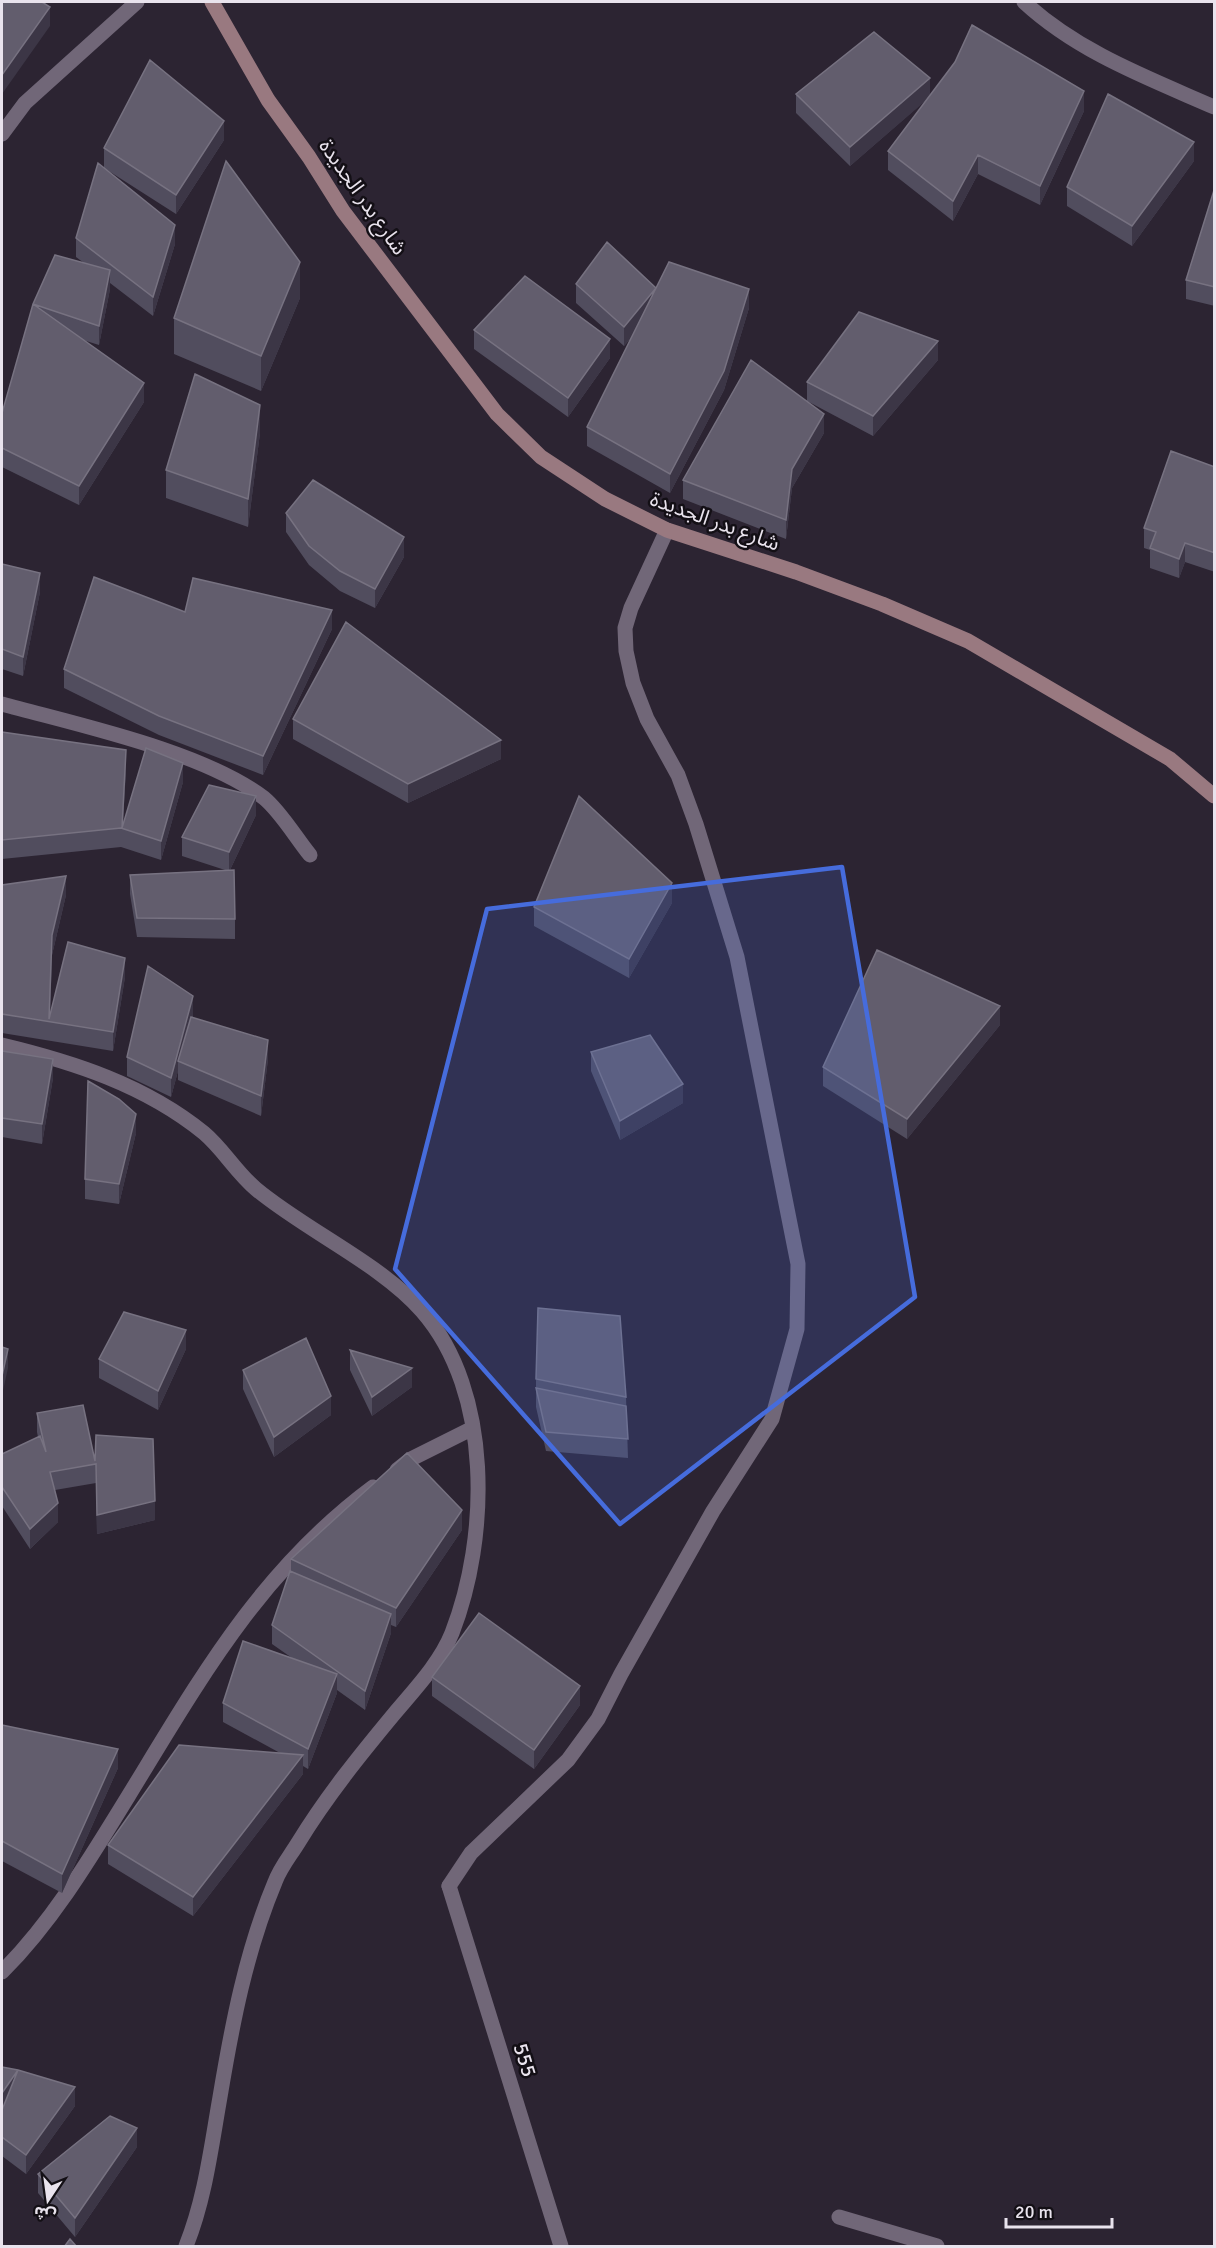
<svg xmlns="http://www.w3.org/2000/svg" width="1216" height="2248" viewBox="0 0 1216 2248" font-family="Signika,'Noto Sans Arabic',sans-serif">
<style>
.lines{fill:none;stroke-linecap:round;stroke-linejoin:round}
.service{stroke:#716778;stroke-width:15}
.minor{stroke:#716778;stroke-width:15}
.secondary{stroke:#997980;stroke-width:15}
.wall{fill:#514d5e}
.shaded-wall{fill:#3c3646}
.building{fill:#625d6d;stroke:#777281;stroke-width:1.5}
.marked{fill:#466cdc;fill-opacity:0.2;stroke:#466cdc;stroke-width:4.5;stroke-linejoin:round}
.labels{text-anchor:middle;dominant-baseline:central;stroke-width:5;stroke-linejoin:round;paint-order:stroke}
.street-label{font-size:21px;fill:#e9e3ed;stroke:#130f15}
</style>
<rect width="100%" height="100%" fill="#2c2432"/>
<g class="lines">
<!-- service -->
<path class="service" d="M449,1886L561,2246"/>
<!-- minor -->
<path class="minor" d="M1024,2C1078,52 1148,78 1214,107
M2,134L25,103L137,2
M2,704C78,725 202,751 264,798C281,812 296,838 310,855
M2,1045C73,1062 145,1085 204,1133C223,1149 236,1172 256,1189C305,1230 381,1264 422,1311C493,1392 489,1538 452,1633C440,1663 415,1689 394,1714C360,1755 326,1797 298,1843C290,1856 280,1868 275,1882C246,1951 232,2025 220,2097C211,2148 205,2199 186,2246
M397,1470L411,1459L473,1428
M449,1886L471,1853L568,1760L598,1719L621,1674L713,1511L772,1419L797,1329L798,1264L737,957L696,824L678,775L647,719L633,683L626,651L625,628L631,608L667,530
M2,1972C53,1921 91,1857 129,1795C200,1679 261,1570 373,1487
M839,2217L937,2246"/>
<!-- secondary -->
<path class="secondary" d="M212,2L268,100L309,157L343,211L497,414L541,457L605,499L667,530L796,572L882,604L968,641L1170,759L1214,796"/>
</g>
<!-- wall -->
<path class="wall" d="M796,94L930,96L1084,111L1040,205L978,174L953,221L888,170V151L927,99L850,166L796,113Z
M224,140L176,214L104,168V148Z
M1194,161L1132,246L1067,206V187Z
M1215,187V306L1186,299V280Z
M76,238L175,244L153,316L110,283V289L99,345L83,340L144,402L79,505L2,467V413L33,304L84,263L76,257Z
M576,284L656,288L749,308L724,390L670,493L587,446V427L631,338L624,346L576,303Z
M300,298L261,391L174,354V318Z
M474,330L610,358L568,417L474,349Z
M938,360L873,436L807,401L824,433L792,488L786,539L683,499V480L807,401V382Z
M260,433L248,527L166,498V470Z
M1215,467V572L1185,562L1179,578L1150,568V550L1144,548V528Z
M286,513L404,557L375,608L340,591L309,565L286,532Z
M2,564L40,592L23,676L2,669Z
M185,612L332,629L263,775L159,735L64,688V669Z
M293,719L501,759L408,803L293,739Z
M2,732L126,769L123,823L183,782L161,860L121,847L2,859Z
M256,815L230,870L235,919V939L137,937L130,894V875L225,870L182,856V837Z
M2,885L66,895L52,955L50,1016L125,977L113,1051L2,1033Z
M672,903L629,978L534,926V907Z
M193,1015V1017L268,1059L261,1116L178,1080V1071L171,1097L127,1076V1057Z
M1000,1025L907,1139L823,1086V1067Z
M2,1051L53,1078L42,1144L2,1137Z
M591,1052L683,1103L620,1140L591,1071Z
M136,1133L119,1204L85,1199V1179Z
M186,1349L158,1410L99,1378V1359Z
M350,1350L412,1387L372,1416L350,1370Z
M243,1370L331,1415L274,1457L243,1389Z
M536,1379L626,1397L628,1458L546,1451L536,1407Z
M37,1413L95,1461L155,1520L97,1534L96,1483L55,1490L58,1522L30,1549L2,1506V1454L38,1437L37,1432Z
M462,1530L396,1627L391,1625V1633L365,1710L337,1690V1693L308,1769L303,1766V1774L193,1916L108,1864V1845L280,1753L223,1722V1703L292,1658L272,1644V1625L291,1572V1559Z
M432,1677L580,1705L534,1769L432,1696Z
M2,1725L118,1768L62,1893L2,1861Z
M2,2067L75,2106L26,2174L2,2156Z
M137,2147L75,2237L38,2193V2174Z"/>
<!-- shaded-wall -->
<path class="shaded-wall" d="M50,7V26L2,94V75Z
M930,78V97L850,166V147Z
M1084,91V111L1040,205V186Z
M224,121V140L176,214V195Z
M1194,142V161L1132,246V226Z
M978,155V174L953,221V201Z
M175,225V244L153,316V297Z
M300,262V298L261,391V356Z
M110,270V289L99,345V326Z
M656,288V308L624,346V327Z
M749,289V308L724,390L670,493V474Z
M610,339V358L568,417V398Z
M938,341V360L873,436V416Z
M144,383V402L79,505V486Z
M260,405V433L248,527V499Z
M824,414V433L792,488L786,539V520L792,469Z
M404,537V557L375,608V589Z
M1185,543V562L1179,578V559Z
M40,573V592L23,676V657Z
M332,610V629L263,775V756Z
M501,740V759L408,803V784Z
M126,750V769L122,828Z
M183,763V782L161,860V841Z
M256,796V815L229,872V852Z
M66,876V895L52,955L50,1022L52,935Z
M672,883V903L629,978V959Z
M125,958V977L113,1051V1032Z
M193,996V1015L181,1062L178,1061V1071L171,1097V1078Z
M1000,1006V1025L907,1139V1119Z
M268,1040V1059L261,1116V1096Z
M53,1059V1078L42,1144V1124Z
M683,1084V1103L620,1140V1121Z
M136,1114V1133L119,1204V1184Z
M186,1330V1349L158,1410V1391Z
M8,1349V1368L2,1395V1376Z
M412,1368V1387L372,1416V1397Z
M331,1396V1415L274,1457V1437Z
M155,1501V1520L97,1534V1515Z
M58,1503V1522L30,1549V1529Z
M462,1510V1530L396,1627V1608Z
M391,1614V1633L365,1710V1691Z
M337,1674V1693L308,1769V1749Z
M580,1686V1705L534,1769V1750Z
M118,1749V1768L62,1893V1874Z
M303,1755V1774L193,1916V1897Z
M18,2070L2,2112V2093Z
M75,2087V2106L26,2174V2155Z
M137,2128V2147L75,2237V2218Z"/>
<!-- building -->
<path class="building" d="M2,2H42L50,7L2,75Z
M972,25L1084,91L1040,186L978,155L953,201L888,151L955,62Z
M874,32L930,78L850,147L796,94Z
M150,60L224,121L176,195L104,148Z
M1108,94L1194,142L1132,226L1067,187Z
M226,161L300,262L261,356L174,318Z
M98,163L175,225L153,297L76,238Z
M1215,187V287L1186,280Z
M607,242L656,288L669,262L749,289L724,371L670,474L587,427L656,288L624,327L576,284Z
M55,255L110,270L99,326L33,304L144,383L79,486L2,448V413L33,304Z
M525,276L610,339L568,398L474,330Z
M859,312L938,341L873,416L807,382Z
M751,360L824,414L792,469L786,520L683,480Z
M195,374L260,405L248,499L166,470Z
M1171,451L1215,467V553L1185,543L1179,559L1150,548L1156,532L1144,528Z
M313,480L404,537L375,589L340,571L309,546L286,513Z
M2,564L40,573L23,657L2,649Z
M94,577L185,612L193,578L332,610L263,756L159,716L64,669Z
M346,622L501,740L408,784L293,719Z
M2,732L126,750L122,828L146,748L183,763L161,841L121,828L2,840Z
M209,785L256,796L229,852L182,837Z
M579,796L672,883L629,959L534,907Z
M234,870L235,919L137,918L130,875Z
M66,876L52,935L49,1019L68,942L125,958L113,1032L2,1014V885Z
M877,950L1000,1006L907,1119L823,1067Z
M148,966L193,996L171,1078L127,1057Z
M191,1017L268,1040L261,1096L178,1061Z
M650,1035L683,1084L620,1121L591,1052Z
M2,1051L53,1059L42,1124L2,1118Z
M88,1081L119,1099L136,1114L119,1184L85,1179Z
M538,1308L620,1316L626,1397L536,1379Z
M124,1312L186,1330L158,1391L99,1359Z
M306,1338L331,1396L274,1437L243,1370Z
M2,1347L8,1349L2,1376Z
M350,1350L412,1368L372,1397Z
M536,1388L626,1406L628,1439L546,1432Z
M83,1405L95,1461L96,1435L153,1439L155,1501L97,1515L96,1464L50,1472L58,1503L30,1529L2,1487V1454L40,1436L46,1452L37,1413Z
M407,1453L462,1510L396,1608L291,1559Z
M290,1571L391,1614L365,1691L272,1625Z
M479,1613L580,1686L534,1750L432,1677Z
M243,1641L337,1674L308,1749L223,1703Z
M2,1725L118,1749L62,1874L2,1841Z
M179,1745L303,1755L193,1897L108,1845Z
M2,2067L18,2070L75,2087L26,2155L2,2137V2110L18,2070L2,2093Z
M110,2116L137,2128L75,2218L38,2174Z
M70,2239L77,2247H64Z"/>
<!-- marked area -->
<path class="marked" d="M842,867L915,1297L620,1524L395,1269L487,909Z"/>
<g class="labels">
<!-- street labels -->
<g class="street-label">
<text transform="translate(363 197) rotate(55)">شارع بدر الجديدة</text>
<text transform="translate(715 521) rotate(20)">شارع بدر الجديدة</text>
<text transform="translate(525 2060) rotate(73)">555</text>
</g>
</g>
<!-- border -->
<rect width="1216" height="2248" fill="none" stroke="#e9e3ed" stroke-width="6"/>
<!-- north arrow -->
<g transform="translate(48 2200) rotate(193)" stroke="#130f15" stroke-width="4.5" paint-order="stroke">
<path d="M0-4.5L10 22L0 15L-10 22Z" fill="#e9e3ed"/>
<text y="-9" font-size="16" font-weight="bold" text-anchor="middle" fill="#e9e3ed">ش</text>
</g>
<!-- scale -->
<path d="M1006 2218v9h106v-9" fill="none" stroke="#e9e3ed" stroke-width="3"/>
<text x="1015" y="2218" font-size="18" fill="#e9e3ed" stroke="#130f15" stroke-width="4.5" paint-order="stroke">20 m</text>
</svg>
